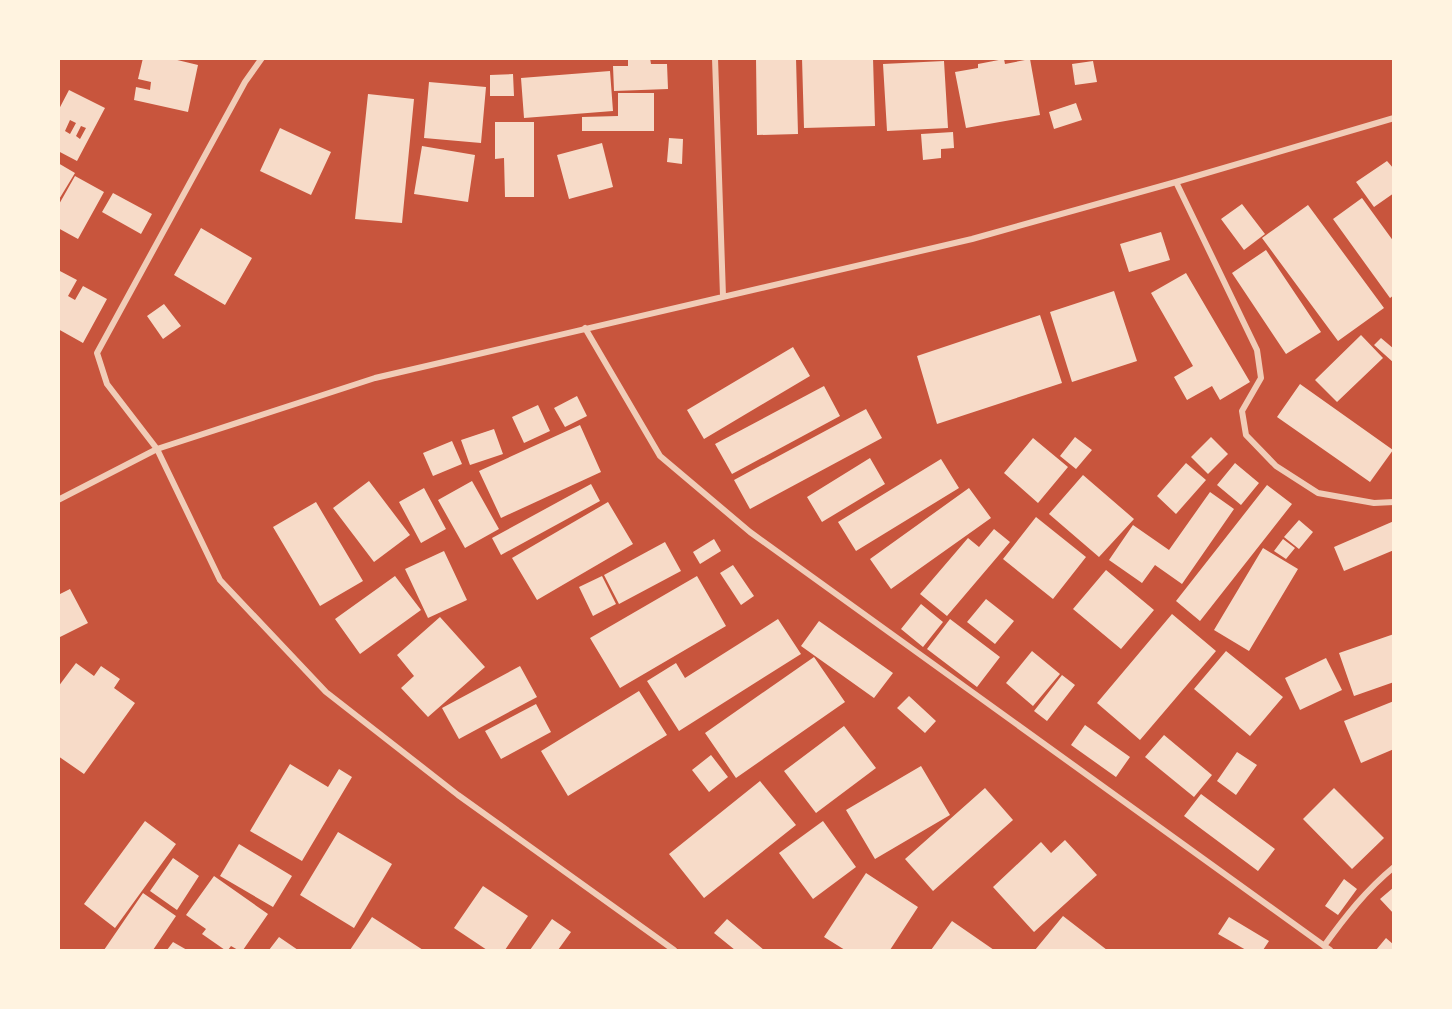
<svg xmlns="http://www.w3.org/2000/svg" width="1452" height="1009" viewBox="0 0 1452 1009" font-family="Inter,sans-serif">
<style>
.building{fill:#f7dbc8;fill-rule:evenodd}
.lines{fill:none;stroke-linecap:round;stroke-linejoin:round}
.minor{stroke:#f1ccb7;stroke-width:6}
</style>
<rect width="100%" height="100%" fill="#c8553d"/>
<!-- building -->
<path class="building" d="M143,58H169L198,65L188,112L134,100L136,87L150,90L151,82L138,79Z
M628,58H650L651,64H667L668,89L614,91L613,66H628Z
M756,58H796L798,134L757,135Z
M802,58H873L875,126L804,128Z
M1004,59L1005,64L1030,59L1040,115L966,128L955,72L978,68V64Z
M944,61L948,128L887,131L883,64Z
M1093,61L1097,82L1075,85L1072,64Z
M610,71L613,111L524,118L521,78Z
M513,74L514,96H490V75Z
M429,82L486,87L481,143L424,138Z
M69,90L105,108L77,161L58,151V111ZM70,120L76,123L70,134L65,131ZM81,126L86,128L80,139L76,136Z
M618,93H654V131H582V117L618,116Z
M368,94L414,99L402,223L355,219Z
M1076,103L1082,120L1054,129L1049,112Z
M495,122H534V197H505L504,158L495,159Z
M280,128L331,152L311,195L260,171Z
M953,132L954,148L941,149V158L923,160L921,134Z
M669,138L683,139L682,164L667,162Z
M602,143L613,187L569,199L557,155Z
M422,146L475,155L468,202L414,194Z
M1387,161L1394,169V193L1374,207L1356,182Z
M58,163L75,173L58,201Z
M75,176L104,192L78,239L58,228V206Z
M113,193L152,214L141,234L102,212Z
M1362,198L1394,242V295L1390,298L1333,219Z
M1242,204L1265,234L1244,250L1221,219Z
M1308,205L1384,308L1338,341L1262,238Z
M201,228L252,258L225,305L174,275Z
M1161,232L1170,260L1129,272L1120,244Z
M1266,250L1321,332L1286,354L1232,273Z
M58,270L77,280L68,296L75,300L83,286L107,299L83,343L58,329Z
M1186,273L1250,382L1220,400L1212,386L1187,400L1174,377L1193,366L1151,293Z
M1114,291L1137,361L1072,382L1050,312Z
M164,304L181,326L163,339L147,316Z
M1040,315L1062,383L937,424L917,356Z
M1361,335L1383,358L1337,402L1315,380Z
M1381,338L1394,349V363L1374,345Z
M793,347L810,376L704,439L687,410Z
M1300,384L1393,450L1370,482L1277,417Z
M824,386L840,416L732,474L715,444Z
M577,396L587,416L565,427L554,408Z
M538,405L550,431L524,443L512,417Z
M866,409L882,438L750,509L734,480Z
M580,425L601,472L501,518L479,471Z
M494,429L503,454L470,465L461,440Z
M1075,437L1092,450L1076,469L1060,456Z
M1211,437L1228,454L1208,474L1191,457Z
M1033,438L1068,467L1038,503L1004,473Z
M452,441L462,464L433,476L423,453Z
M870,458L885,484L822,522L807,497Z
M941,459L959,488L856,551L838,522Z
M1186,463L1206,480L1176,514L1157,496Z
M1235,463L1259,483L1241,505L1217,485Z
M1083,475L1134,519L1099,557L1049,514Z
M369,481L410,535L374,562L333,508Z
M472,481L499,529L465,548L438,500Z
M591,484L600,501L501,555L492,538Z
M1267,485L1292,504L1200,621L1176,601Z
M424,488L446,529L421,543L399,502Z
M969,488L991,518L891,589L870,559Z
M1210,492L1234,509L1182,584L1155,565L1142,583L1109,560L1133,525L1169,550Z
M316,502L363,581L320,606L273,527Z
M608,502L633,544L537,600L512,558Z
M1036,517L1086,557L1053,599L1003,559Z
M1299,520L1313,532L1299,549L1284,537Z
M1394,521V550L1344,571L1334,547Z
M994,529L1010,542L947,616L920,594L968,538L979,547Z
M714,539L721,551L700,564L693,552Z
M1283,539L1295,548L1286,559L1274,551Z
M665,542L681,571L619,604L604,575Z
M1263,548L1298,569L1249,651L1214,630Z
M444,551L467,600L428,618L405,569Z
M733,565L754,596L741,605L720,573Z
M1106,570L1154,610L1121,649L1073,609Z
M395,576L421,610L360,654L335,619Z
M602,576L616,604L593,616L579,587Z
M697,576L726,626L620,688L590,638Z
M70,589L88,623L58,638V595Z
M986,599L1014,621L995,644L967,622Z
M921,604L943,622L923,647L901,629Z
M1172,614L1216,651L1140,740L1097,703Z
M440,617L485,667L428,717L401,688L414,676L397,655Z
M778,619L801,654L679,731L647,681L676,663L685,678Z
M950,619L1000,657L977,687L927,649Z
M819,621L893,673L874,698L801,646Z
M1394,634V682L1354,696L1339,653Z
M1032,651L1060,674L1033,706L1006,683Z
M1226,651L1283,697L1250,736L1194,689Z
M814,657L845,702L736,778L705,733Z
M1326,658L1342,690L1300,710L1285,678Z
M76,663L94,676L101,666L120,679L114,688L135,703L84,774L58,756V687Z
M520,666L537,697L459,739L442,708Z
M1062,675L1075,685L1047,721L1034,711Z
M639,691L667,735L568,796L541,751Z
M909,696L936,721L925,733L897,708Z
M1394,701V749L1361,763L1344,721Z
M536,704L551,732L501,759L485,731Z
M1085,725L1130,757L1116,777L1071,745Z
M844,726L876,768L816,813L784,771Z
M1164,735L1212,775L1194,797L1145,757Z
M1237,752L1257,765L1236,795L1217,781Z
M711,755L728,777L709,792L692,770Z
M290,764L328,787L339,769L352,777L302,861L250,831Z
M921,766L950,815L875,859L846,810Z
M760,781L796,825L704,898L669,854Z
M985,788L1013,820L933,891L905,859Z
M1334,788L1384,838L1352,869L1303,819Z
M1201,794L1275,849L1258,871L1184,816Z
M145,821L176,844L115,928L84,904Z
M823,821L856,867L813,899L779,853Z
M338,832L392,864L354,928L300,895Z
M1065,840L1097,875L1034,932L993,887L1041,842L1051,853Z
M239,844L292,876L273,907L220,876Z
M173,858L199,876L177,910L150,891Z
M866,873L918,907L890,950H845L824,937Z
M214,876L268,914L243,950H238L231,946L228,950H225L202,934L206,929L186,915Z
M1344,879L1357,889L1338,915L1325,906Z
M483,886L528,916L505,950H487L454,928Z
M1394,887V914L1380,899Z
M143,893L176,916L153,950H104Z
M1063,916L1107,950H1035Z
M372,917L423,950H350Z
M1229,917L1269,941L1263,950H1246L1218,934Z
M552,919L571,932L558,950H530Z
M727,919L764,950H735L714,933Z
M952,921L994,950H931Z
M279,937L298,950H269Z
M1386,938L1394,945V950H1376Z
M173,942L187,950H167Z"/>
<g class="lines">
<!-- minor -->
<path class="minor" d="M262,58L245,82L97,353L107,384L157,449L220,580L326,692L458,795L674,950
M715,58L723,296
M1176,182L1257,350L1261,378L1242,411L1246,435L1276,466L1318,493L1374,503L1394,502
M585,328L660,456L750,532L1330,950
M58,500L157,449L375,378L972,239L1176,182L1394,118
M1324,946C1345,917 1366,890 1394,867"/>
</g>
<!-- border -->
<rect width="1452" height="1009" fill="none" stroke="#fff3e0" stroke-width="120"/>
</svg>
